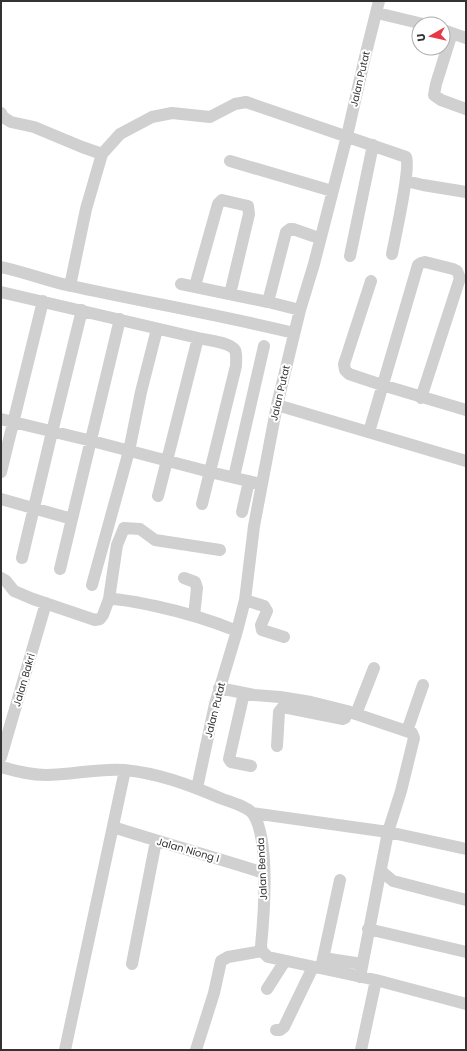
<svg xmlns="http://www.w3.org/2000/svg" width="467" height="1051" viewBox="0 0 467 1051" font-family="Poppins,sans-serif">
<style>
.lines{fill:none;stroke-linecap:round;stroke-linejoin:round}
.minor{stroke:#d0d0d0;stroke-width:12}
.labels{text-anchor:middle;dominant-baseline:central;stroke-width:4;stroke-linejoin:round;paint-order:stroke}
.street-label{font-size:10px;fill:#333;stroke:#fff}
</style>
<rect width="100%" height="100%" fill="#fff"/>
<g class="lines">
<!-- minor -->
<path class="minor" d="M377,13L423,24
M443,30L466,38
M452,33L436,84L434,95L441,100L466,109
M1,113L3,117L11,122L34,127L82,147L102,154
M230,161L332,191
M406,181L423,185L466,192
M350,256L373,145
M1,267C25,272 48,281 71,286C145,302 220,315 294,333
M371,281L347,355L344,364L345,370L349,374L382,385L466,410
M181,284L268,302L300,310
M70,286L86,209L102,154L120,134L152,117L172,113L210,117L235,104L246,102L406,157C411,167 395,238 392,254
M195,286L218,204L222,200L248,206L249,214L230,294
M1,292L198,338C207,340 230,342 235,350C237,355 236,361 236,366L202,504
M268,302L286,232L290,229H293L313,236
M277,405L466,461
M1,419L92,441L210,472L261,484
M369,432L418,265L421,263L425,262L453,269L457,271L460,278L421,398
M1,472L43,301
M234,477L264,346
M158,496L198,338
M1,499L72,519
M242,512L249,481
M22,558L52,432L82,310
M60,569L120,319
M1,578L6,581L14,591L33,599L95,620L100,619L103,615L109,599C124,599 140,603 155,606C183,612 210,620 237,631
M184,578L195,582L197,588L194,616
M92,585L129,451L141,392L157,329
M109,599L117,545L124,528L140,529L155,540L220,550
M245,600L264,606L267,611L261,625L262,630L284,637
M219,688L254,695L280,697L311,702L347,711L412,733L414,738L401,791L388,832L466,849
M244,693L229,759L231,762L251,766
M356,714L374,668
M407,731L423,685
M277,746L279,712L283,707L343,719L345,718L347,711
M1,757L46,603
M1,767C16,771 30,775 46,775C72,775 98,768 124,770C158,773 190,785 220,798C230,802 247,806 253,814C270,839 264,915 261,946L262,951L268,957L376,980L466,1004
M197,788L215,704L237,631L245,600L254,526L277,405L300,310L314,264L347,136L365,57L379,1
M252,813L388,832L360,977
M113,827C163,843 214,857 264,873
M381,871L393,881L466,900
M368,929L466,952
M323,958L362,964
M132,964L156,841
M321,968L340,880
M267,989L285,961
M276,1030H280L284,1027L313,967
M65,1050L125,770
M196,1050L214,993L221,961L228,957L262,951
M361,1050L376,980"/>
</g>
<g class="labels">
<!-- street labels -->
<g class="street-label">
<text transform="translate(360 79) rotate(-77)">Jalan Putat</text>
<text transform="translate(280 393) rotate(-77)">Jalan Putat</text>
<text transform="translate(24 680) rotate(-74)">Jalan Bakri</text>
<text transform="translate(215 710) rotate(-76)">Jalan Putat</text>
<text transform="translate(188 850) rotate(16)">Jalan Niong I</text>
<text transform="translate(262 869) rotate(-93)">Jalan Benda</text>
</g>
</g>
<!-- border -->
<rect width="467" height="1051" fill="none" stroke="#333333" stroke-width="4"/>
<!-- north arrow -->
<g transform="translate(431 36) rotate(262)"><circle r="19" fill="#ffffff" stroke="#adadad"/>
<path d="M0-3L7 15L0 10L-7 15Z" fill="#e63946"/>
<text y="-6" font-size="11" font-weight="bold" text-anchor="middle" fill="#333333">U</text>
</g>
</svg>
